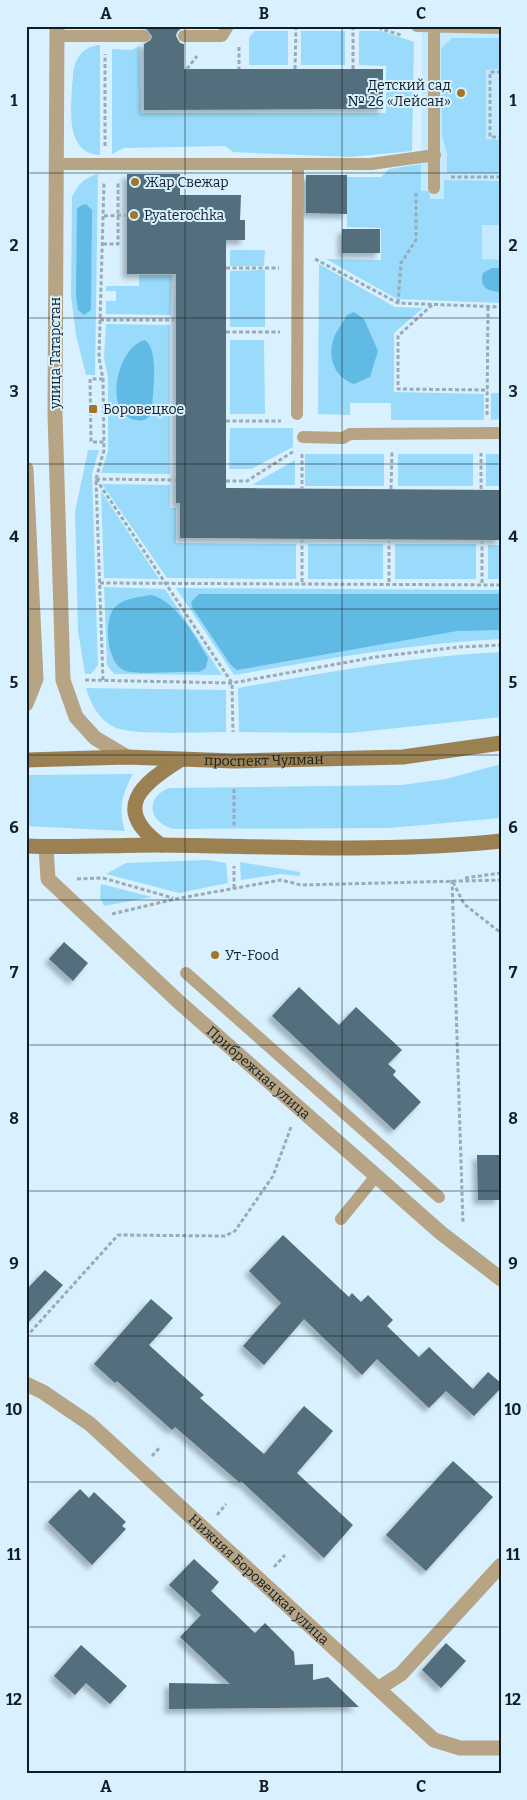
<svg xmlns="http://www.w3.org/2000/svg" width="527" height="1800" viewBox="0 0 527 1800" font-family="Bitter,serif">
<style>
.built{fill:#c3eafe}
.green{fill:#9adbfb}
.forest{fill:#60bae3}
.building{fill:#526e7b;filter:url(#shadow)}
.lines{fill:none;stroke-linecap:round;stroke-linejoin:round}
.path{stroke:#98acb7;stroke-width:3;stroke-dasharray:4 2.5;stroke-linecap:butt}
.service{stroke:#b6a485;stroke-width:12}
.minor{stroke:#b6a485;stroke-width:15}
.tertiary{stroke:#b6a485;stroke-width:15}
.secondary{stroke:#9b8052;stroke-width:15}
.grid{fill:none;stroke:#121d23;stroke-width:1;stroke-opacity:0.55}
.poi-dot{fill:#a17726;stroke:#d9f1fe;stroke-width:2}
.labels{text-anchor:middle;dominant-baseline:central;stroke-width:4;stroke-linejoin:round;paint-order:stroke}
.poi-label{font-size:14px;fill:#121d23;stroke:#d9f1fe;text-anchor:start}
.street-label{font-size:14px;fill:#121d23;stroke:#d9f1fe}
.neatline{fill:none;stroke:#121d23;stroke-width:2}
.grid-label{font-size:16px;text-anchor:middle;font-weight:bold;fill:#121d23}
</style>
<defs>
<filter id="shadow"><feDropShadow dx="-4.5" dy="4.5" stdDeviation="2.5" flood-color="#0004"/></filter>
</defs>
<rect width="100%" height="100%" fill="#d9f1fe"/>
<!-- built -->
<path class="built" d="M422,26H501V260L421,258Z"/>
<!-- green -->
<path class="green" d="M255,31H288V65H249V38Z
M301,31H345V65H301Z
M359,31H382L414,42L412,151L350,157L233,152L225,146L124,148L112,154V49L131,50L140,46L141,113H386V66L359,65Z
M452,38H501V69L486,70V139L501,140V173H447V153L442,136L441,49Z
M100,45V155C62,154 72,100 73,74C75,58 83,46 100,45Z
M421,164V191H430V199H444V180L500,181L499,225H482V259L501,260V303L397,299L326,259L381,260V228L347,227V177H381L389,169Z
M98,174L95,375H86L76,335L71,296L72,197C78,184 84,178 98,174Z
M230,250H265L264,266H230Z
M319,264L395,307L423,308L394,333V392L484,394V420H391V403H350V415L318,414Z
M265,270V327H230V271Z
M139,275H172L171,315L106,314V301H116V291H106V286H139Z
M106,324L170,325V474L101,473L108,451V377L104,358Z
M230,340H264L265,414H230Z
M491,393H501V419L491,420Z
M230,428H293V447L251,469H229Z
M88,450H99L92,474L98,665L91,674H85L78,631L75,512Z
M305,454H384V486H305Z
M398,454H473V486H398Z
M486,454H501V486H486Z
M295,460V485H252Z
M102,484L170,485V508H176V543L296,544V579L167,578Z
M101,491L159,579L104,578Z
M308,544H383V579H308Z
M395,544H476V579H395Z
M488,545H501V579H488Z
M104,587L165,589L222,675L114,674L107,665Z
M176,588L501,590V639C411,643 323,660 234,675Z
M501,652V717L350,733L239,732L238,688C325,673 412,656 501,652Z
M86,688L226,690V732C202,732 133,736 114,727C98,719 91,704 86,688Z
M501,764V818L390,828L173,829C149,822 144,798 169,788L401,785L446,779Z
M133,774C122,794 118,809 125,831L26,826V775Z
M208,860L226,863L228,883L179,893L106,874L126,863Z
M240,862L300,872V876L280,874L241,880Z
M101,884L152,897L104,906L100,898Z"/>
<!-- forest -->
<path class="forest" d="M86,204L92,210L91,310L84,315L78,310L76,295L77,209L80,206Z
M492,268H501V292C488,291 479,288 483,273Z
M354,312L364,319L378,351L370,377L354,384C334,378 326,355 335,335C338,328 344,322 347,315Z
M145,340C160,351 152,394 152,413C148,419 143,422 136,420C102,415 117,346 145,340Z
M199,594H501V630L457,631L237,670L230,664L192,607L191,602Z
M151,595C178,602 194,636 208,658L206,668L199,672C182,671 139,675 126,671C106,665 103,619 115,607C124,598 139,597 151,595Z"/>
<!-- building -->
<path class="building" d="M144,26H184L177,32L176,36L180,43L184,44V69H383V109L144,110V44L151,40L152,36Z
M127,174H180V195H241L240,220H245V240H226V488L501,490V540L180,538V503H176V274H127Z
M306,175H347V214L306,213Z
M342,229H380V253H342Z
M64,942L88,963L73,981L49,959Z
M299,987L339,1025L356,1007L402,1050L388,1064L396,1071L393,1075L421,1102L394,1130L272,1016Z
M477,1155H500V1200H478Z
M283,1235L349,1297L352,1293L361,1302L368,1295L393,1320L387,1326L419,1357L429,1347L473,1389L488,1372L501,1383V1388L474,1416L446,1391L429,1408L377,1359L362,1375L304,1319L264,1365L243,1346L281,1303L249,1271Z
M45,1270L63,1285L26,1325V1290Z
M151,1299L173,1318L149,1345L204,1395L200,1398L264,1454L304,1406L333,1431L297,1473L353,1525L324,1558L241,1481L240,1483L175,1427L172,1430L117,1381L115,1383L94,1364Z
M453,1461L493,1497L426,1571L386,1535Z
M80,1489L89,1498L94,1492L126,1522L122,1526L126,1529L92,1565L48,1522Z
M194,1559L219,1582L211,1591L255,1633L265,1623L294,1652L295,1665L313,1664V1680L328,1677L359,1707L169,1709V1683L230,1684L180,1637L201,1615L169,1585Z
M446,1643L466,1661L441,1688L422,1670Z
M81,1645L127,1686L110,1704L86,1683L75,1695L54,1676Z"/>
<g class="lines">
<!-- path -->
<path class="path" d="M353,26V69
M381,26V29L401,35
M239,47V69
M187,69L197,56
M295,69L296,26
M501,72H490V137H501
M105,146V54
M451,177H501
M104,216L127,215
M103,244H118V182
M315,259L398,303L501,307
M226,268H279
M398,303L401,263L416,240V193
M432,305L398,336V389L488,390
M100,320H177
M226,332H280
M103,379H90L91,442H105
M487,415L488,306
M226,421H281
M302,454V489
M96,479L232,683L233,732
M96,479L176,480
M226,481H247L294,451
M391,489L392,452
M481,489V453
M302,539V583
M389,539V584
M482,540V584
M100,583L501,585
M85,680L232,683L376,657L459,647L501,645
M103,680L96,479L104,450L103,379L99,358L104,182
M234,789V828
M465,878L501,873
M77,879L103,878L173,898
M452,880L463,1224
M453,882L464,904L501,933
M234,888V866
M112,914L175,899L281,880L301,885L501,880
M26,1337L118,1235L225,1236L235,1231L273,1176L291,1127
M152,1456L160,1447
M217,1515L226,1504
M274,1567L285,1555"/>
<!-- service -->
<path class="service" d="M417,26L501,28
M434,26V188
M57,36H144
M184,36H222L228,26
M56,164H371L435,155
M297,414L298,165
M303,437L343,438L350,434L501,433
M186,973L439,1197
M341,1219L376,1176"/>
<!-- minor -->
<g class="minor">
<path id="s1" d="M46,847L48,879L180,1003L441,1233L501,1279"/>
<path id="s2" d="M26,1384L43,1392L90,1424L434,1740L460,1748H501"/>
<path d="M379,1688L401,1674L501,1565"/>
</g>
<!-- tertiary -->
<path class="tertiary" d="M57,26L55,414L63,680L76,717L95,738L127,757
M26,469L36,679L26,704"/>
<!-- secondary -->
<g class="secondary">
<path id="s3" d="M26,760L127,757L234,761L403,757L501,743"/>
<path d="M161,845C111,809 141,784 180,760"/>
<path d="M26,846C71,848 115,845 159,845C274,846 387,853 501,841"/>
</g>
</g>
<!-- grid -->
<path class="grid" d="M185,26V1774M342,26V1774M26,173H501M26,318H501M26,464H501M26,609H501M26,755H501M26,900H501M26,1045H501M26,1191H501M26,1336H501M26,1482H501M26,1627H501"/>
<!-- markers -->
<g class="poi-dot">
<circle cx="461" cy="93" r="5"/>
<circle cx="135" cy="182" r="5"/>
<circle cx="134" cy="215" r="5"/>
<rect x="88" y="404" width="10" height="10" rx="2.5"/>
<circle cx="215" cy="955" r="5"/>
</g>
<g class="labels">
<!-- poi labels -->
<g class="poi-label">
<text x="451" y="85" text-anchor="end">Детский сад<tspan x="451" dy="16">№ 26 «Лейсан»</tspan></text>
<text x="145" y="182">Жар Свежар</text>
<text x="144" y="215">Pyaterochka</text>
<text x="103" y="409">Боровецкое</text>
<text x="225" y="955">Ут-Food</text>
</g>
<!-- street labels -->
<g class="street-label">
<text transform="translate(55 353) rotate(-90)">улица Татарстан</text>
<text stroke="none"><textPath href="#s3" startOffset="238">проспект Чулман</textPath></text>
<text stroke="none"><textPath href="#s1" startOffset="318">Прибрежная улица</textPath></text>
<text stroke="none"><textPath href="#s2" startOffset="305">Нижняя Боровецкая улица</textPath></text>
</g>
</g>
<!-- border -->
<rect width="527" height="1800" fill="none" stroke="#d9f1fe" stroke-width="55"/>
<rect x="28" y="28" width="472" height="1744" class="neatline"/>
<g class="grid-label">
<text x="106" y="19">A</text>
<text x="264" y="19">B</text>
<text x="421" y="19">C</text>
<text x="14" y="106">1</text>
<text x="513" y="106">1</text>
<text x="14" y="251">2</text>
<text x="513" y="251">2</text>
<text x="14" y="397">3</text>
<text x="513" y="397">3</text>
<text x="14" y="542">4</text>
<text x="513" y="542">4</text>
<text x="14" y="688">5</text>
<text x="513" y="688">5</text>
<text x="14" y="833">6</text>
<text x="513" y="833">6</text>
<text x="14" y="978">7</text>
<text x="513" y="978">7</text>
<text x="14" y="1124">8</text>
<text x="513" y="1124">8</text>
<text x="14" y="1269">9</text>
<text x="513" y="1269">9</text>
<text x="14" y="1415">10</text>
<text x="513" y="1415">10</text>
<text x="14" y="1560">11</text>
<text x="513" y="1560">11</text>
<text x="14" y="1705">12</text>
<text x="513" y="1705">12</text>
<text x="106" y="1792">A</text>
<text x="264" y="1792">B</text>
<text x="421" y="1792">C</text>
</g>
</svg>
